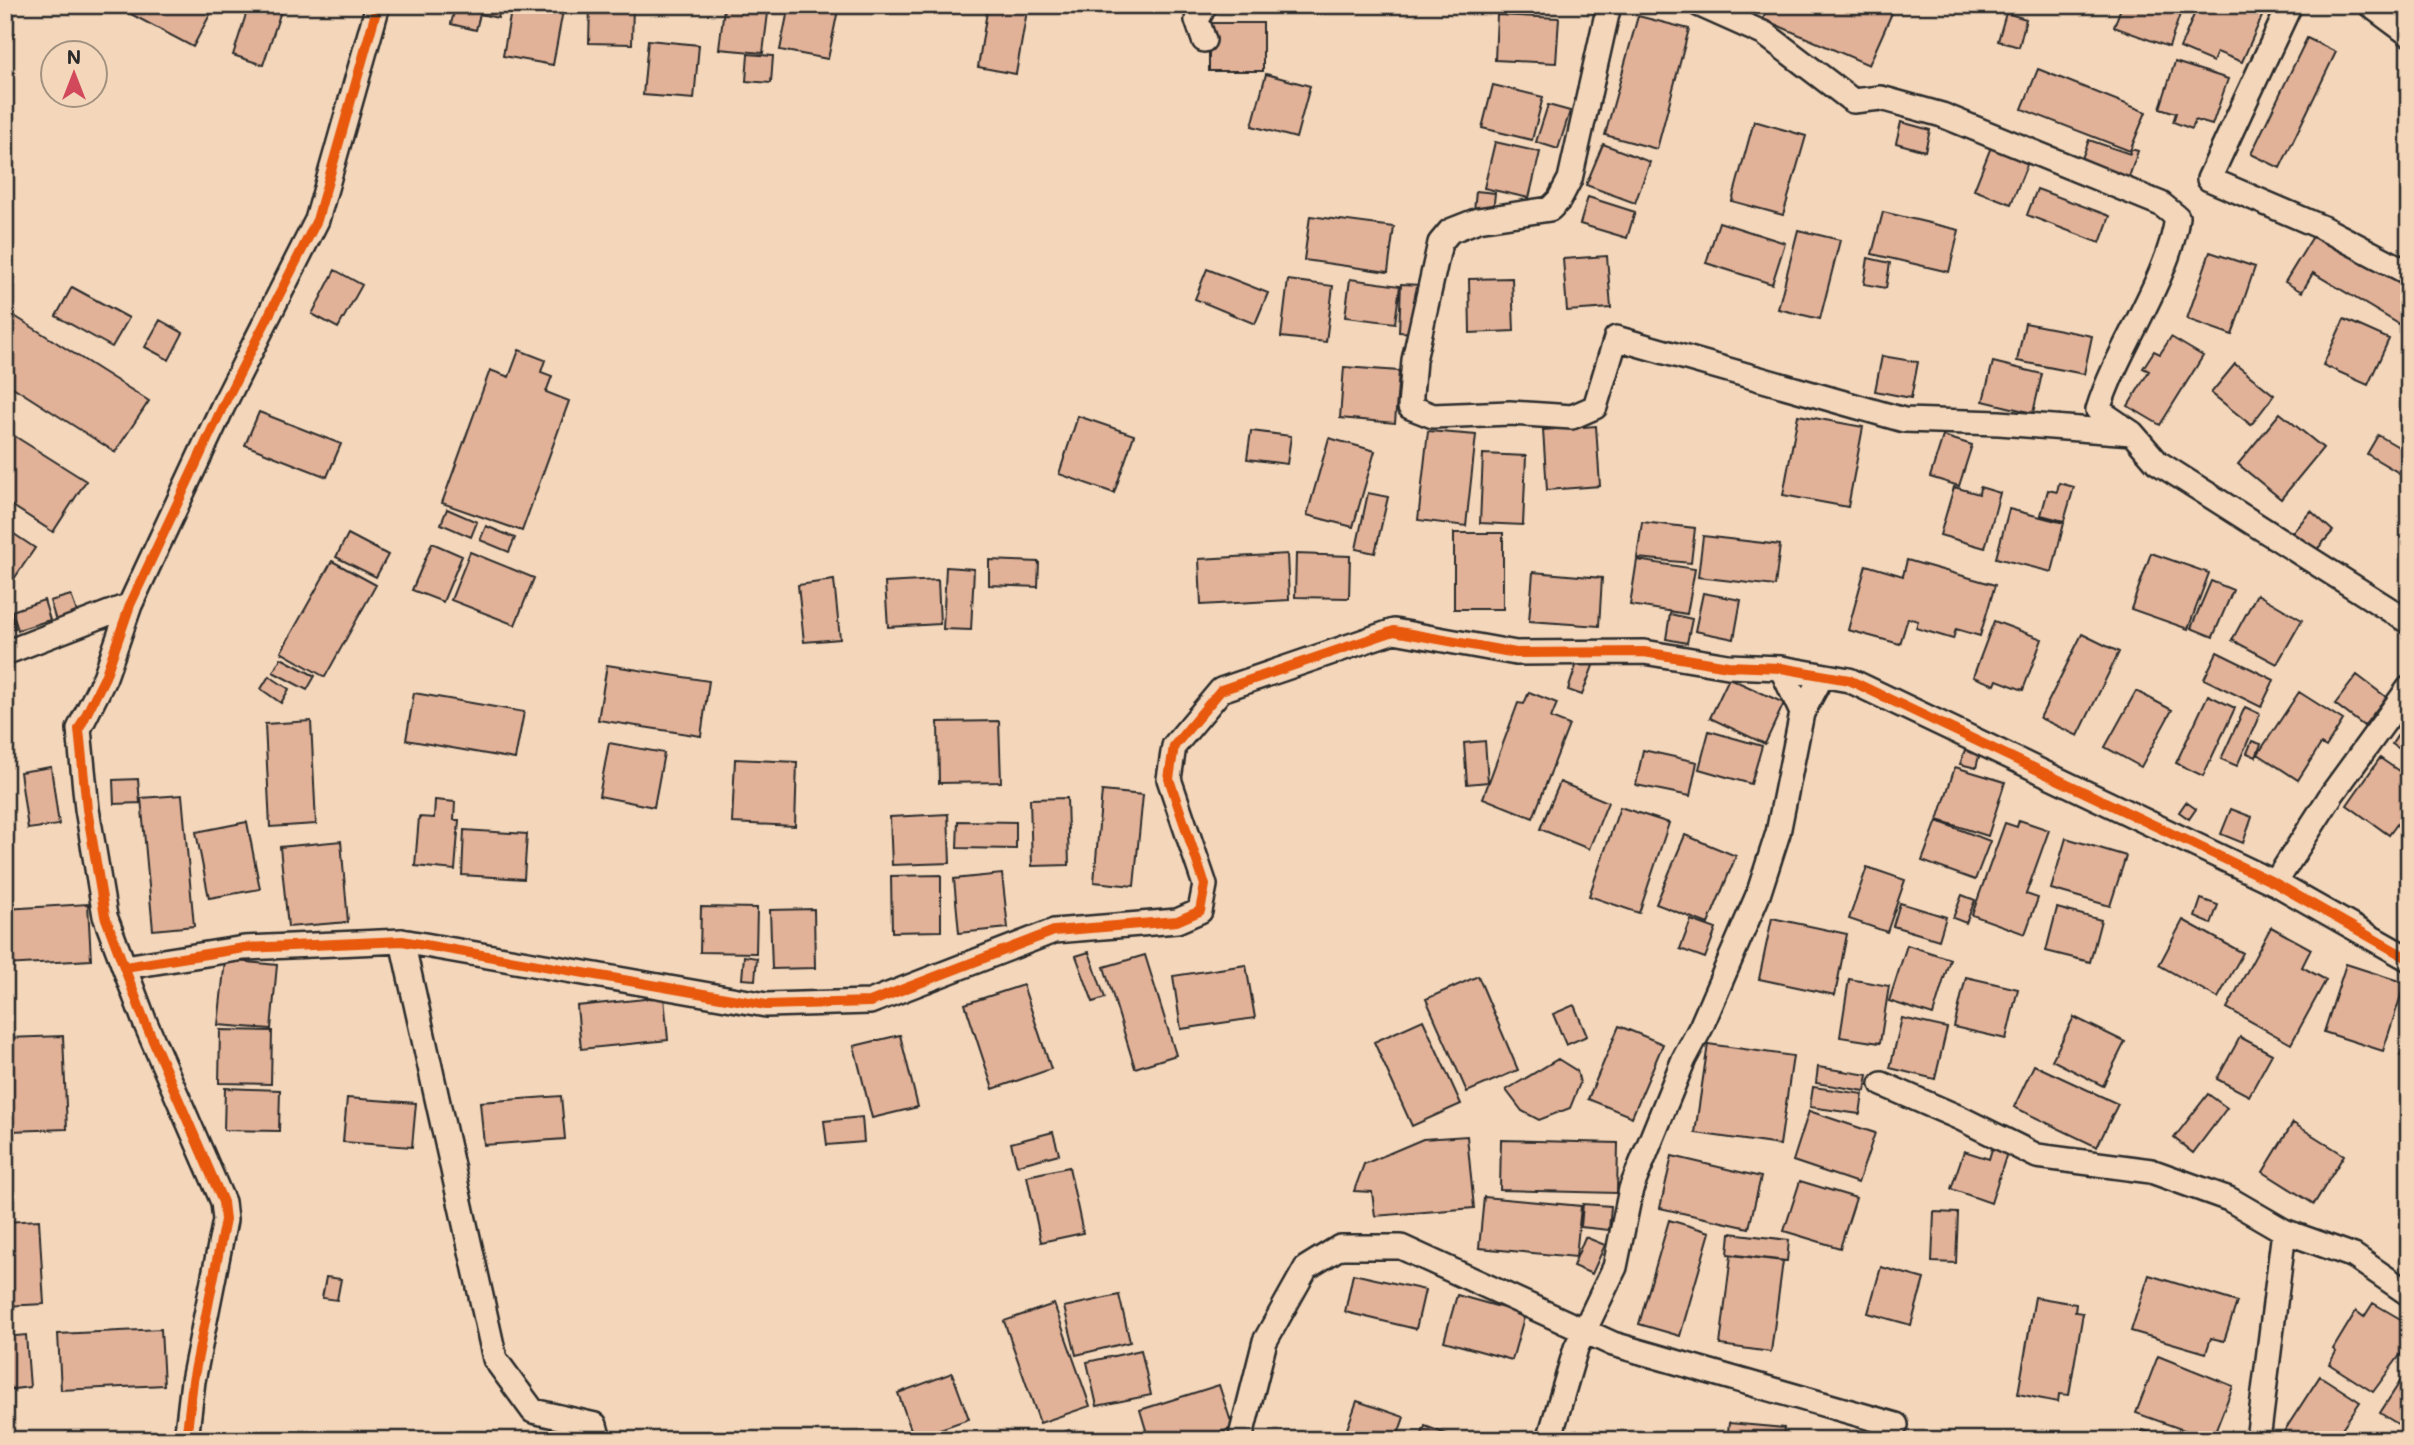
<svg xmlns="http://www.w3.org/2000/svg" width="2414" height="1445" viewBox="0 0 2414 1445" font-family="Mali,sans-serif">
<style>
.building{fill:#e2b298;stroke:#2b2b2b;stroke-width:2}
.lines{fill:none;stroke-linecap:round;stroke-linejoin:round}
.street-casing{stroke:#2b2b2b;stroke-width:28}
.street{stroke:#f4d7bb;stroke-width:23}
.cycleway-casing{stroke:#f4d7bb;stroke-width:15}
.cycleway{stroke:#e8590c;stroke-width:10}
</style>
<rect width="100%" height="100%" fill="#f4d7bb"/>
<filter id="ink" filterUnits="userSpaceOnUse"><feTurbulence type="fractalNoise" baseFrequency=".0143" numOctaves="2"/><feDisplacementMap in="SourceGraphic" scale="14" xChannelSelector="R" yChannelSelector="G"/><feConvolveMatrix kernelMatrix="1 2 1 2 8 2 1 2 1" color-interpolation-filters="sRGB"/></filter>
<g filter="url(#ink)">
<!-- building -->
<path class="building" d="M130,5H215L193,47L127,12Z
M249,5H283L263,65L233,55Z
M439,5H501L498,18L480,14L476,30L451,24L454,12L438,8Z
M512,5H564L553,65L503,56Z
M590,5H633L632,44L589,43Z
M720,5H771L770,12Z
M789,5H839L828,59L780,50Z
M988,5H1028L1016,74L978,67Z
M1769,5H1875L1892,13L1869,65L1763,19Z
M2122,5H2183L2169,47L2114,27Z
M2198,5H2267L2242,62L2217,52L2213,62L2180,48Z
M724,8L768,13L763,53L719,49Z
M2006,13L2026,19L2019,47L1998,41Z
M1497,15L1559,18L1556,63L1495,60Z
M1638,16L1689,29L1657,149L1605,135Z
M1209,23H1263V71H1209Z
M2307,38L2336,52L2280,168L2251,154Z
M648,40L699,45L694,99L643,95Z
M748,54L773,56L771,83L746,81Z
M2175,62L2228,79L2212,125L2195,120L2192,129L2173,122L2176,113L2160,108Z
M2038,69L2146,112L2130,151L2022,109Z
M1266,74L1310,86L1296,138L1252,126Z
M1493,85L1543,97L1532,140L1482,128Z
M1548,105L1570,111L1558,149L1536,142Z
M1754,121L1806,136L1783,215L1732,201Z
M1901,122L1930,130L1925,151L1896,143Z
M2089,140L2130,154L2131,149L2138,151L2129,177L2081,161Z
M1495,142L1540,152L1529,198L1484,188Z
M1993,142L2030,157L2011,204L1974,190Z
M1603,144L1650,162L1635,203L1586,185Z
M2037,189L2110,216L2100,243L2027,215Z
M1476,191L1495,193L1493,212L1474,211Z
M1588,197L1635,212L1627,238L1580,224Z
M1883,212L1959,230L1949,272L1872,254Z
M1310,216L1394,227L1388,272L1304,260Z
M1719,222L1785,243L1772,284L1706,263Z
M1798,230L1840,240L1820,319L1778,309Z
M2315,233L2409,288V330L2313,273L2302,292L2285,282Z
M2210,252L2255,267L2232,335L2187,319Z
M1607,256L1611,308L1567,311L1563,259Z
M1868,258L1890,263L1886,288L1864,284Z
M1207,269L1268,293L1255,324L1195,299Z
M335,270L362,285L338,328L312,314Z
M1512,278L1514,331L1470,333L1469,279Z
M1350,279L1400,286L1395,323L1345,317Z
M1288,280L1333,286L1326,342L1281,337Z
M1401,284L1421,285L1418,333L1399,332Z
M72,287L129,318L112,347L56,316Z
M5,310L149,401L115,452L5,382Z
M2344,319L2389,339L2368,385L2323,365Z
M160,320L183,333L169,360L145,347Z
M2025,323L2092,336L2084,374L2017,361Z
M2171,337L2203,356L2160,425L2128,406L2149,371L2143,368L2154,351L2160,354Z
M519,350L545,360L541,372L552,376L546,392L569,401L522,531L442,503L490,370L509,377Z
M1882,356L1918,362L1911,398L1875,391Z
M1993,362L2042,374L2033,413L1983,401Z
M2235,364L2274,395L2251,425L2211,393Z
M1344,367L1399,371L1395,423L1340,418Z
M259,412L341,444L327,477L245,445Z
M2280,413L2323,448L2281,499L2238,464Z
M1798,415L1863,427L1848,507L1783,495Z
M1078,416L1134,435L1114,493L1059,474Z
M1596,426L1600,486L1547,490L1543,430Z
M5,430L86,481L53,532L5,501Z
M1251,431L1291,436L1287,464L1247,459Z
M1428,431L1476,435L1466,526L1418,520Z
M2378,435L2409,453V460L2401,474L2367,454Z
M1943,436L1972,445L1959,486L1930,477Z
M1329,438L1375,451L1353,527L1307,515Z
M1483,454L1526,456L1523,525L1480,523Z
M2059,483L2074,487L2064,521L2041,515L2048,490L2057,492Z
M1954,487L1979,494L1980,487L2000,493L1985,548L1940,535Z
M1368,493L1388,497L1375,553L1356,549Z
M447,509L477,522L471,537L441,524Z
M2009,509L2064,523L2052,572L1996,558Z
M2311,511L2333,531L2313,554L2291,534Z
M1642,522L1695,528L1691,563L1637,558Z
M486,526L515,538L509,552L480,540Z
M5,528L35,548L5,592Z
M1454,533H1503V609H1454Z
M348,534L388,555L376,577L336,557Z
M1703,536L1780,545L1775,586L1698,577Z
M432,543L462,556L443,602L412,590Z
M470,552L534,578L515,625L451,600Z
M2151,553L2209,573L2188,629L2131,609Z
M1287,554L1289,600L1201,605L1199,559Z
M1296,554L1350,556L1349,598L1295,597Z
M989,560L1039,562L1038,587L989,585Z
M1637,560L1695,569L1687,614L1630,605Z
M1907,560L1995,585L1980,636L1956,629L1953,639L1916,628L1918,621L1908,618L1900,644L1848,630L1866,565L1903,576Z
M332,561L376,585L325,677L281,652Z
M946,567L974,569L971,630L943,629Z
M1533,572L1602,578L1599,626L1529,621Z
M834,580L840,639L804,642L798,585Z
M938,580L940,624L888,627L885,583Z
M2211,581L2233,590L2213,637L2191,628Z
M1703,593L1741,600L1734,639L1695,631Z
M2257,594L2302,620L2277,664L2232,640Z
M71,595L78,615L56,621L50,601Z
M44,600L50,620L18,630L12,611Z
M9,608L15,628L5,631V609Z
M1670,614L1692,619L1687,643L1666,639Z
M1994,621L2042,639L2023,690L1997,680L1995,685L1973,677Z
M2082,634L2119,652L2078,736L2040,718Z
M2217,652L2274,680L2261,707L2204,679Z
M1579,657L1594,663L1582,695L1568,690Z
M281,658L315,676L307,690L273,672Z
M607,665L709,681L701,736L598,720Z
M2357,675L2386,697L2364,726L2335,704Z
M269,676L289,689L281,703L261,689Z
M1729,678L1784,703L1765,744L1710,718Z
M2136,691L2172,710L2141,767L2105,747Z
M1529,692L1557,703L1551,718L1569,725L1533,818L1483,798L1518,703L1524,704Z
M2299,692L2343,720L2326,747L2321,744L2298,780L2258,754Z
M414,693L524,712L515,759L406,740Z
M2208,695L2235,708L2203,776L2176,763Z
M2245,707L2260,714L2237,766L2221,759Z
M2409,718V755L2392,744Z
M311,721L316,824L270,827L265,724Z
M999,721L1001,782L939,783L938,722Z
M1709,731L1762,746L1751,784L1699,769Z
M1485,741L1488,782L1467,784L1464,743Z
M2252,741L2261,744L2256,757L2247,753Z
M609,743L664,753L654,807L599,796Z
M1966,747L1980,752L1976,768L1960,764Z
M1643,750L1697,762L1690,796L1636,785Z
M2380,758L2409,778V808L2389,835L2347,805Z
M735,759L797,762L795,826L732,823Z
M51,767L59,825L28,829L20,772Z
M1955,767L2005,782L1988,836L1938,820Z
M138,779L140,803L114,804L113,780Z
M1560,782L1608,802L1589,849L1540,829Z
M1102,791L1143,795L1134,886L1094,882Z
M182,795L194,926L153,930L141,798Z
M1067,798L1069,865L1032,866L1030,799Z
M435,800L455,802L454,820H459L455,870L415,866L419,817L434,818Z
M2186,802L2196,809L2189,819L2179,812Z
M1620,807L1669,823L1639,913L1589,896Z
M2231,809L2252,817L2243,843L2221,834Z
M948,814L950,863L892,865L890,817Z
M2019,820L2049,830L2026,894L2038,898L2025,934L1972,915L2005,823L2017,827Z
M958,821L1016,822V849L957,848Z
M1937,821L1990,841L1975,880L1922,861Z
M247,822L260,889L209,898L196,832Z
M464,830L527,834L524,879L462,875Z
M1685,835L1736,856L1708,924L1656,904Z
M2066,838L2126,856L2110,906L2051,889Z
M341,841L348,922L288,927L280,847Z
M1867,867L1905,880L1887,932L1849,919Z
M1002,874L1008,928L959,933L954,879Z
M941,875V931L892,932L891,876Z
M1962,895L1975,900L1966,923L1953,918Z
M2201,899L2218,905L2211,924L2195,917Z
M1900,903L1946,917L1939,940L1893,926Z
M88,904L91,960L5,965V909Z
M701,907L757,908L756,953L700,952Z
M2057,908L2101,920L2090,962L2046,951Z
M814,909L815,968L772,969L770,910Z
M1772,918L1847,934L1835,995L1759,979Z
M1691,920L1716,929L1705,958L1680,949Z
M2183,920L2243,953L2218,998L2159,965Z
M2271,927L2311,949L2302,967L2326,980L2291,1044L2227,1008Z
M1907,945L1950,959L1933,1015L1889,1001Z
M1089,952L1105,998L1093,1002L1076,956Z
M1145,955L1176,1055L1135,1068L1104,967Z
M744,956L757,958L755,980L742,979Z
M225,960L277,965L271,1029L218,1025Z
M2346,964L2405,983L2383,1051L2324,1032Z
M1246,965L1255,1018L1181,1029L1173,976Z
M1478,976L1518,1070L1467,1092L1426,999Z
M1966,977L2018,989L2006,1039L1954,1027Z
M1849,979L1889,986L1880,1043L1840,1037Z
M1023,985L1051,1069L993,1089L965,1004Z
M664,997L668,1040L581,1049L577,1006Z
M1574,1005L1587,1036L1566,1045L1553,1014Z
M2074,1017L2125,1042L2103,1086L2052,1060Z
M1902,1018L1947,1028L1935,1079L1890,1068Z
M1423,1020L1461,1104L1412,1126L1374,1042Z
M1619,1026L1663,1044L1632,1117L1588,1099Z
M220,1030L272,1031L271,1084L219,1083Z
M900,1035L918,1107L872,1118L854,1046Z
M63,1036L67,1129L10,1131L7,1038Z
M2240,1037L2272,1054L2249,1096L2217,1079Z
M2409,1041V1061L2400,1055Z
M1708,1044L1793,1056L1780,1145L1695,1133Z
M1558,1059L1577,1071L1580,1083L1570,1108L1539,1120L1522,1111L1506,1090Z
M2034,1065L2118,1104L2097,1147L2014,1107Z
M1818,1067L1868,1075L1865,1091L1816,1083Z
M1813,1087L1863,1094L1860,1114L1810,1107Z
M225,1088L280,1090L279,1131L224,1130Z
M2208,1094L2227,1108L2193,1153L2174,1138Z
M561,1096L565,1139L484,1145L480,1102Z
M347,1098L416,1103L412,1147L343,1142Z
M1809,1111L1875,1133L1858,1183L1793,1161Z
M862,1117L864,1142L827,1145L824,1121Z
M2293,1123L2344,1155L2314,1204L2263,1172Z
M1053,1132L1059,1154L1017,1165L1011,1143Z
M1467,1136L1474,1208L1375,1216L1372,1192L1354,1191L1364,1164L1423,1139Z
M1501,1140L1618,1143L1617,1193L1500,1190Z
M1992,1149L2007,1153L1991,1203L1951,1189L1964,1151L1989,1159Z
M1672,1156L1761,1177L1749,1228L1660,1208Z
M1069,1167L1083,1233L1041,1242L1027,1176Z
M1800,1181L1856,1198L1840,1248L1784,1231Z
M1484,1197L1581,1206L1576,1257L1479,1248Z
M1583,1204L1611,1206L1609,1230L1581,1227Z
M1934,1212L1958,1213L1956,1263L1932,1262Z
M39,1220L44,1304L5,1306V1222Z
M1669,1220L1710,1232L1680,1336L1639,1324Z
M1730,1233L1789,1240L1787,1261L1728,1254Z
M1585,1237L1605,1245L1592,1274L1573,1266Z
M1731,1255L1783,1261L1771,1352L1720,1345Z
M1881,1267L1924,1279L1911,1325L1868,1313Z
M1353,1274L1425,1290L1416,1329L1345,1312Z
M2149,1275L2237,1302L2224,1341L2211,1338L2206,1353L2131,1331Z
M326,1277L341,1279L337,1300L322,1298Z
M1119,1295L1130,1342L1076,1355L1064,1307Z
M1457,1295L1525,1314L1512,1360L1444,1341Z
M2035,1297L2076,1304L2075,1312L2083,1313L2069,1395L2059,1394L2058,1402L2018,1394Z
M2373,1303L2409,1324V1343L2373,1392L2329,1364L2336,1352L2333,1349L2356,1311L2364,1317Z
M1054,1304L1090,1406L1040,1423L1004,1321Z
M161,1329L164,1385L61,1390L58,1334Z
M26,1335L30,1387L5,1390V1337Z
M1141,1350L1151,1395L1097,1406L1087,1362Z
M2158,1356L2233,1386L2212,1440L2136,1413Z
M2409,1368V1431L2380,1413Z
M952,1373L969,1419L914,1438L898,1393Z
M2320,1376L2360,1402L2334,1440H2294L2283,1433Z
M1219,1385L1233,1428L1197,1440H1149L1140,1410Z
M1357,1401L1404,1417L1396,1440H1343Z
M1729,1423L1784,1428L1783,1440H1727Z
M1425,1426L1462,1440H1420Z
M587,1429L591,1440H558Z
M1069,1430L1073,1440H1046Z
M2143,1430L2171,1440H2139Z"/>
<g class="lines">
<!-- street casing -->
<g class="street-casing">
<path id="street" d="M1609,5L1570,179L1559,200L1550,209L1478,220L1450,231L1440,243L1414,360L1410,407L1433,416L1510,413L1572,417L1595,407L1616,338L1904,420L1999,423L2132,433
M1700,5L1765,34L1853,101L1881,98L1942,115L2161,204L2177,217C2170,277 2117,348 2098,410L2132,433L2157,462L2409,622
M2290,5L2209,179L2321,227L2409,273
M2370,5L2409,34
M1204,40L1197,20L1205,5
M5,653L130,605
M1781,668L1802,713
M2275,883L2332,794L2409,688
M402,941L495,1359L533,1411L595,1425L599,1440
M125,967L244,948L402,941L766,1005L870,1002L1054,931L1177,921L1200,911L1205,885L1169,779L1174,746L1221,690L1394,631L1516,653L1644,652L1728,666L1781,668L1849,680L2275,883L2409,959
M1882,1084L1960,1118L2037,1156L2151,1171L2229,1199L2284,1231L2354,1256L2409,1294
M186,1440L193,1381L225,1220L223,1202L144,1020L105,916L87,809L79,729L105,677L130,605L223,406L317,220L378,5
M1240,1440L1265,1341L1306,1268L1340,1247H1401L1613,1344L1896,1425
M1549,1440L1576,1348L1615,1267L1631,1189L1684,1059L1701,1027L1758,895L1778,833L1802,713L1822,676
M2258,1440L2284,1231"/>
</g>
<!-- street -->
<use href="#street" class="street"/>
<!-- cycleway casing -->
<g class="cycleway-casing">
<path id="cycleway" d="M125,967L244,948L402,941L766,1005L870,1002L1054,931L1177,921L1200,911L1205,885L1169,779L1174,746L1221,690L1394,631L1516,653L1644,652L1728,666L1781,668L1849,680L2275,883L2409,959
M186,1440L193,1381L225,1220L223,1202L144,1020L105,916L87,809L79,729L105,677L130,605L223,406L317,220L378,5"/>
</g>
<!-- cycleway -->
<use href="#cycleway" class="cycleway"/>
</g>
</g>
<!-- margin -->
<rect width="2414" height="1445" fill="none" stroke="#f4d7bb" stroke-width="28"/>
<rect x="14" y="14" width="2386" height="1417" fill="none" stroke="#2b2b2b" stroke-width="2.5" filter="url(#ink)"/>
<!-- north arrow -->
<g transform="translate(74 74)"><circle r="33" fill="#f4d7bb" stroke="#a49281" stroke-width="2"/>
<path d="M0-5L12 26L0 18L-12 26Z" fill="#d1495b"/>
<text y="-10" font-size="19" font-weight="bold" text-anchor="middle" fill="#2b2b2b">N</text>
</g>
</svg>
